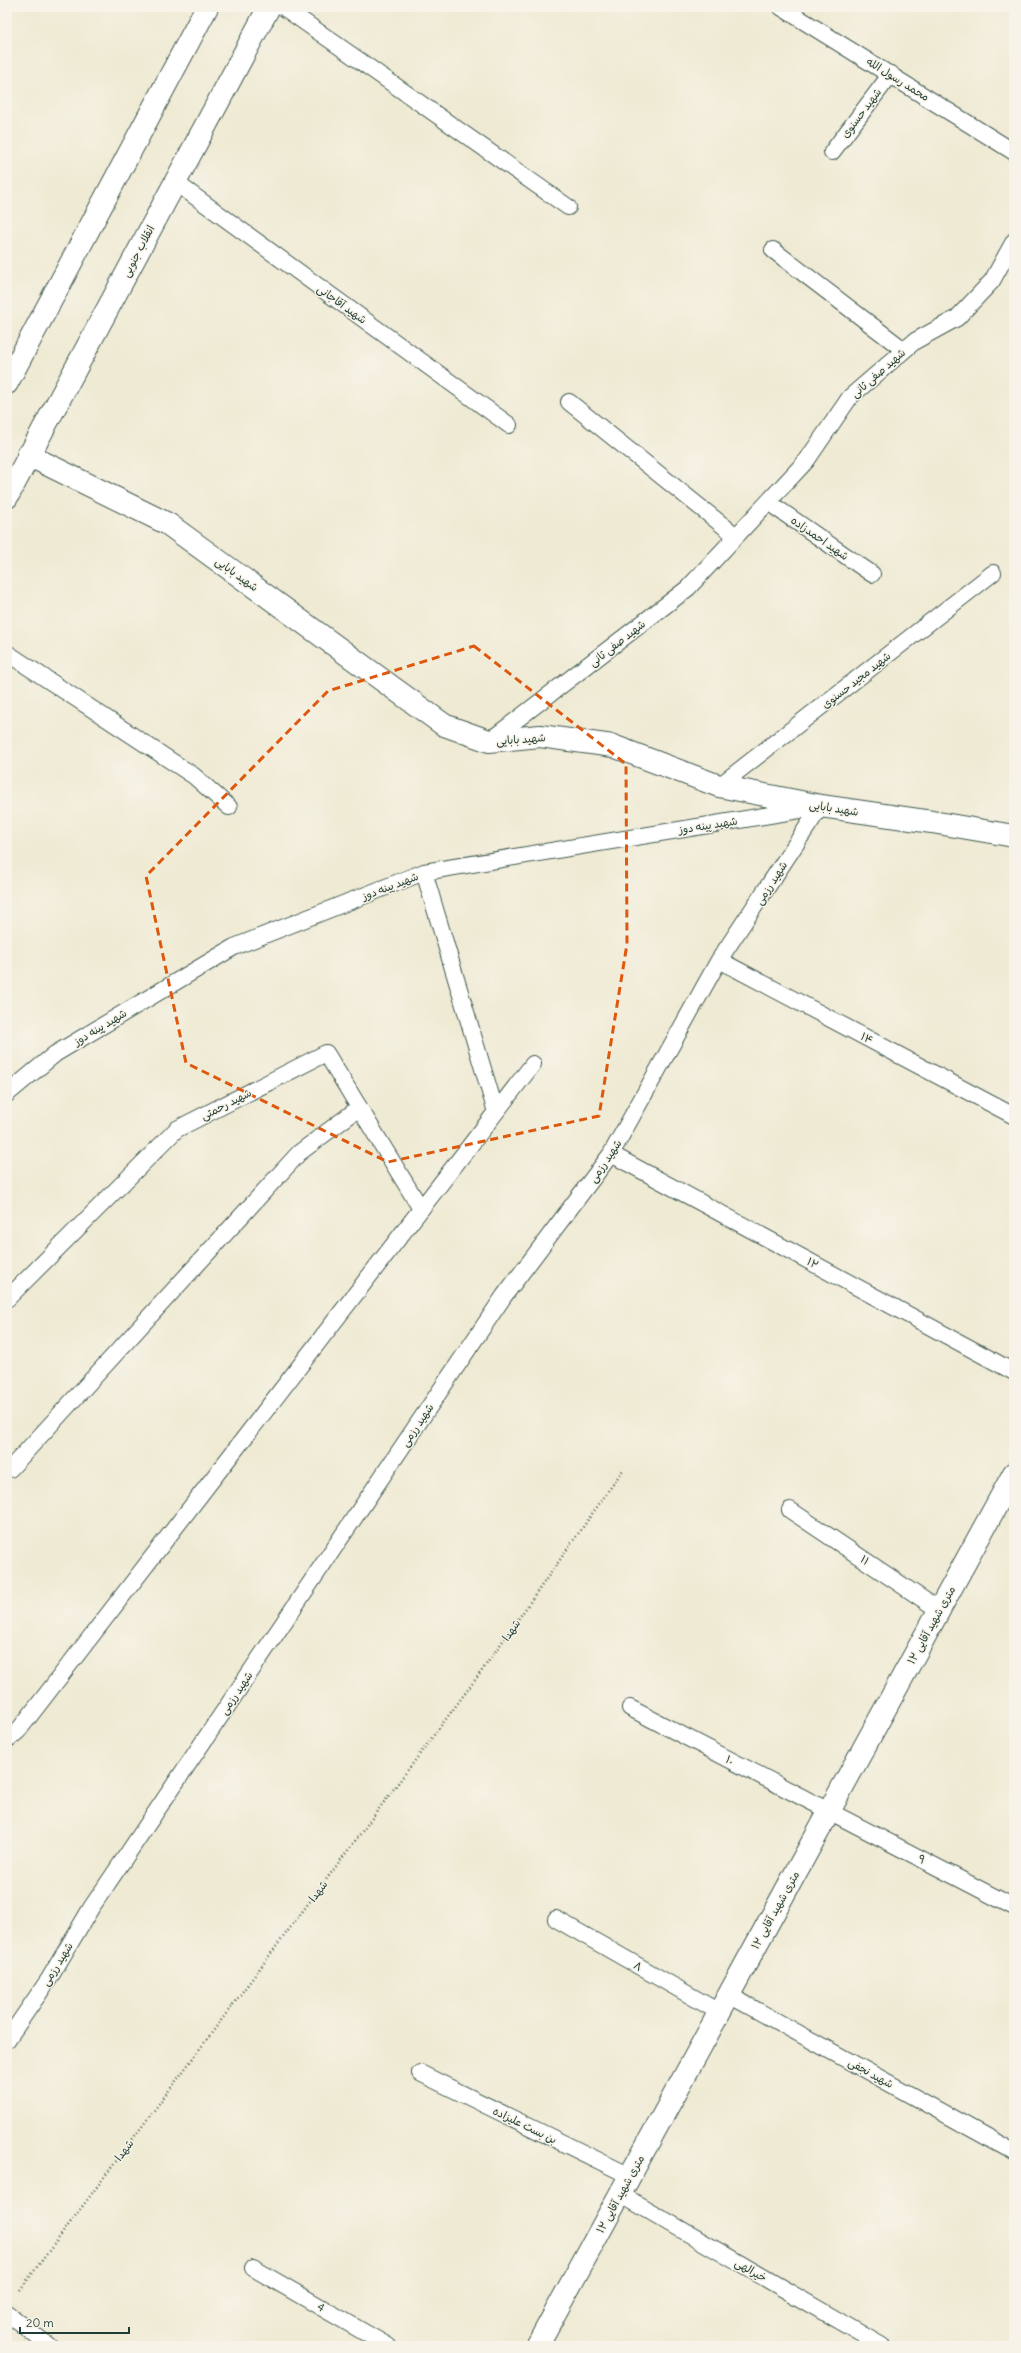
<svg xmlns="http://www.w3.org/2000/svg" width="1021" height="2353" viewBox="0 0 1021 2353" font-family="Delius,'Playpen Sans Arabic',sans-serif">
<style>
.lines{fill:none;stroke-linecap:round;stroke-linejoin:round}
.service-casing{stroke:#3e574c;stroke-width:18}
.minor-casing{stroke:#3e574c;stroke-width:24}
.tertiary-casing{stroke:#3e574c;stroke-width:24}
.path{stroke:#3e574c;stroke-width:2.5;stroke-dasharray:1 3;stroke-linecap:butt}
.service{stroke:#fff;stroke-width:16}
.minor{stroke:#fff;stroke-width:22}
.tertiary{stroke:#fff;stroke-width:22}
.marked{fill:none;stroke:#de580e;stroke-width:3;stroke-dasharray:8 5;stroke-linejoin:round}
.labels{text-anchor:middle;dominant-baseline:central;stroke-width:3;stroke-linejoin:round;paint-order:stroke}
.street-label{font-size:11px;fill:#1f3d34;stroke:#f7f3e8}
</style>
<rect width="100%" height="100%" fill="#f7f3e8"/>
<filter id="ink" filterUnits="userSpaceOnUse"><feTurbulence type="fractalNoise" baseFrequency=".025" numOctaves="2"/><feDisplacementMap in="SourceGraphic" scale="8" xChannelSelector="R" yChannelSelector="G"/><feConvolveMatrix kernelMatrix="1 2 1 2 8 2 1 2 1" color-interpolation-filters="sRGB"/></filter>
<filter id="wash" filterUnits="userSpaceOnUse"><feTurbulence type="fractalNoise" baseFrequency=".012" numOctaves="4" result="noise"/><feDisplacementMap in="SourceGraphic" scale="16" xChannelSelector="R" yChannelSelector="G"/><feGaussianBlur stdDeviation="0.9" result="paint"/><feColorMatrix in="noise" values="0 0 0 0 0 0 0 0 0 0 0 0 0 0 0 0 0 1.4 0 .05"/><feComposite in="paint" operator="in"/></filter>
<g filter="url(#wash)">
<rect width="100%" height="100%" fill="#efead3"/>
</g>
<g filter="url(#ink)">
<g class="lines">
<!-- service casing -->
<g class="service-casing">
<path id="service" d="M283,7L568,207
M781,7L1014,152
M832,152L891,74
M175,182L509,425
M773,250L904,350
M569,402L736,536
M768,502L872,574
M7,653L194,776L229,807
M489,741L688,588L807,460L850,397L915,341L957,318L992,281L1014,241
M719,786L993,573
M424,872L496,1112
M719,960L1014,1116
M7,1094L55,1054L234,947L424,872L812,808
M611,1154L1014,1372
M7,1299L177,1129L326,1053L421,1209
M10,1469L299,1153L359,1108
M790,1510L939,1610
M630,1708L1014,1907
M7,1740L18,1731L533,1064
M556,1919L719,2012
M729,1995L1014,2152
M7,2040L49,1979L91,1908L504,1296L611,1154L719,960L821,806
M420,2073L630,2176
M620,2194L882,2346
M253,2268L388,2346
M7,2313L49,2346"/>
</g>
<!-- minor casing -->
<g class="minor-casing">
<path id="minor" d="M28,455L168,524L444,725L489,741L540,736L613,746L719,786L821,806L932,822L1014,836
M537,2346L1014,1473"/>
</g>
<!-- tertiary casing -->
<g class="tertiary-casing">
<path id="tertiary" d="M7,383L207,7
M7,497L269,7"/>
</g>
<!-- path -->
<path class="path" d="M20,2290L481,1672L623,1470"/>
<!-- service -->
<use href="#service" class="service"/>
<!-- minor -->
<use href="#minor" class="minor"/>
<!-- tertiary -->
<use href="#tertiary" class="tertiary"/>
</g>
</g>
<!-- marked area -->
<path class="marked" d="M474,646L626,764L627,944L599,1116L388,1162L186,1063L146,876L328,691Z"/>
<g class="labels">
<!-- street labels -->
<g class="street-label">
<text transform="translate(898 79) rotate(32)">محمد رسول الله</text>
<text transform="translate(861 113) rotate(-53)">شهید حسنوی</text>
<text transform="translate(138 251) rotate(-62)">انقلاب جنوبی</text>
<text transform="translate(342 304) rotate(36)">شهید آقاجانی</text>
<text transform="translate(878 373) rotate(-41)">شهید صفی ثانی</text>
<text transform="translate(820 538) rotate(35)">شهید احمدزاده</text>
<text transform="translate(237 574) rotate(36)">شهید بابایی</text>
<text transform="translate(617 643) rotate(-38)">شهید صفی ثانی</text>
<text transform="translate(856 680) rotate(-38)">شهید مجید حسنوی</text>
<text transform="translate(521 739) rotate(-4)">شهید بابایی</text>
<text transform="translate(834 808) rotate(9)">شهید بابایی</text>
<text transform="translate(708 825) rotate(-9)">شهید پینه دوز</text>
<text transform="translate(771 883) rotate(-57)">شهید رزمی</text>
<text transform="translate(390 886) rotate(-21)">شهید پینه دوز</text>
<text transform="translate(100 1027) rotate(-31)">شهید پینه دوز</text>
<text transform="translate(867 1038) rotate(28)">۱۴</text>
<text transform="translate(226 1104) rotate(-27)">شهید رحمتی</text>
<text transform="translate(605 1161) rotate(-56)">شهید رزمی</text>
<text transform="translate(813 1263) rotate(28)">۱۲</text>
<text transform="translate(417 1425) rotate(-56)">شهید رزمی</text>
<text transform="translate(865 1560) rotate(34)">۱۱</text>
<text transform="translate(931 1625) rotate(-61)">۱۲ متری شهید آقایی</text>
<text transform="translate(511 1630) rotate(-55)">شهدا</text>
<text transform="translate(236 1693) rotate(-56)">شهید رزمی</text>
<text transform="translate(730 1760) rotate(27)">۱۰</text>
<text transform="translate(922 1859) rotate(27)">۹</text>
<text transform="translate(318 1891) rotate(-53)">شهدا</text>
<text transform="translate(775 1910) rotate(-61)">۱۲ متری شهید آقایی</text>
<text transform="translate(57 1964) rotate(-58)">شهید رزمی</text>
<text transform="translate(638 1966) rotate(30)">۸</text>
<text transform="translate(871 2073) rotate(29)">شهید نجفی</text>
<text transform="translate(525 2125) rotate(26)">بن بست علیزاده</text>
<text transform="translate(124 2150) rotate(-53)">شهدا</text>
<text transform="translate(620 2194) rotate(-61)">۱۲ متری شهید آقایی</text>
<text transform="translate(751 2270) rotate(30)">خیرالهی</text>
<text transform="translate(321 2307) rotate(30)">4</text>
</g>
</g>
<!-- margin -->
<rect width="1021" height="2353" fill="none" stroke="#f7f3e8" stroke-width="24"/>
<!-- scale -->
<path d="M20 2327v6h109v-6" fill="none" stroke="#1f3d34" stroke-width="2"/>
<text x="26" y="2327" font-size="12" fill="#1f3d34" stroke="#f7f3e8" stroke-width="3" paint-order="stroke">20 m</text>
</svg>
